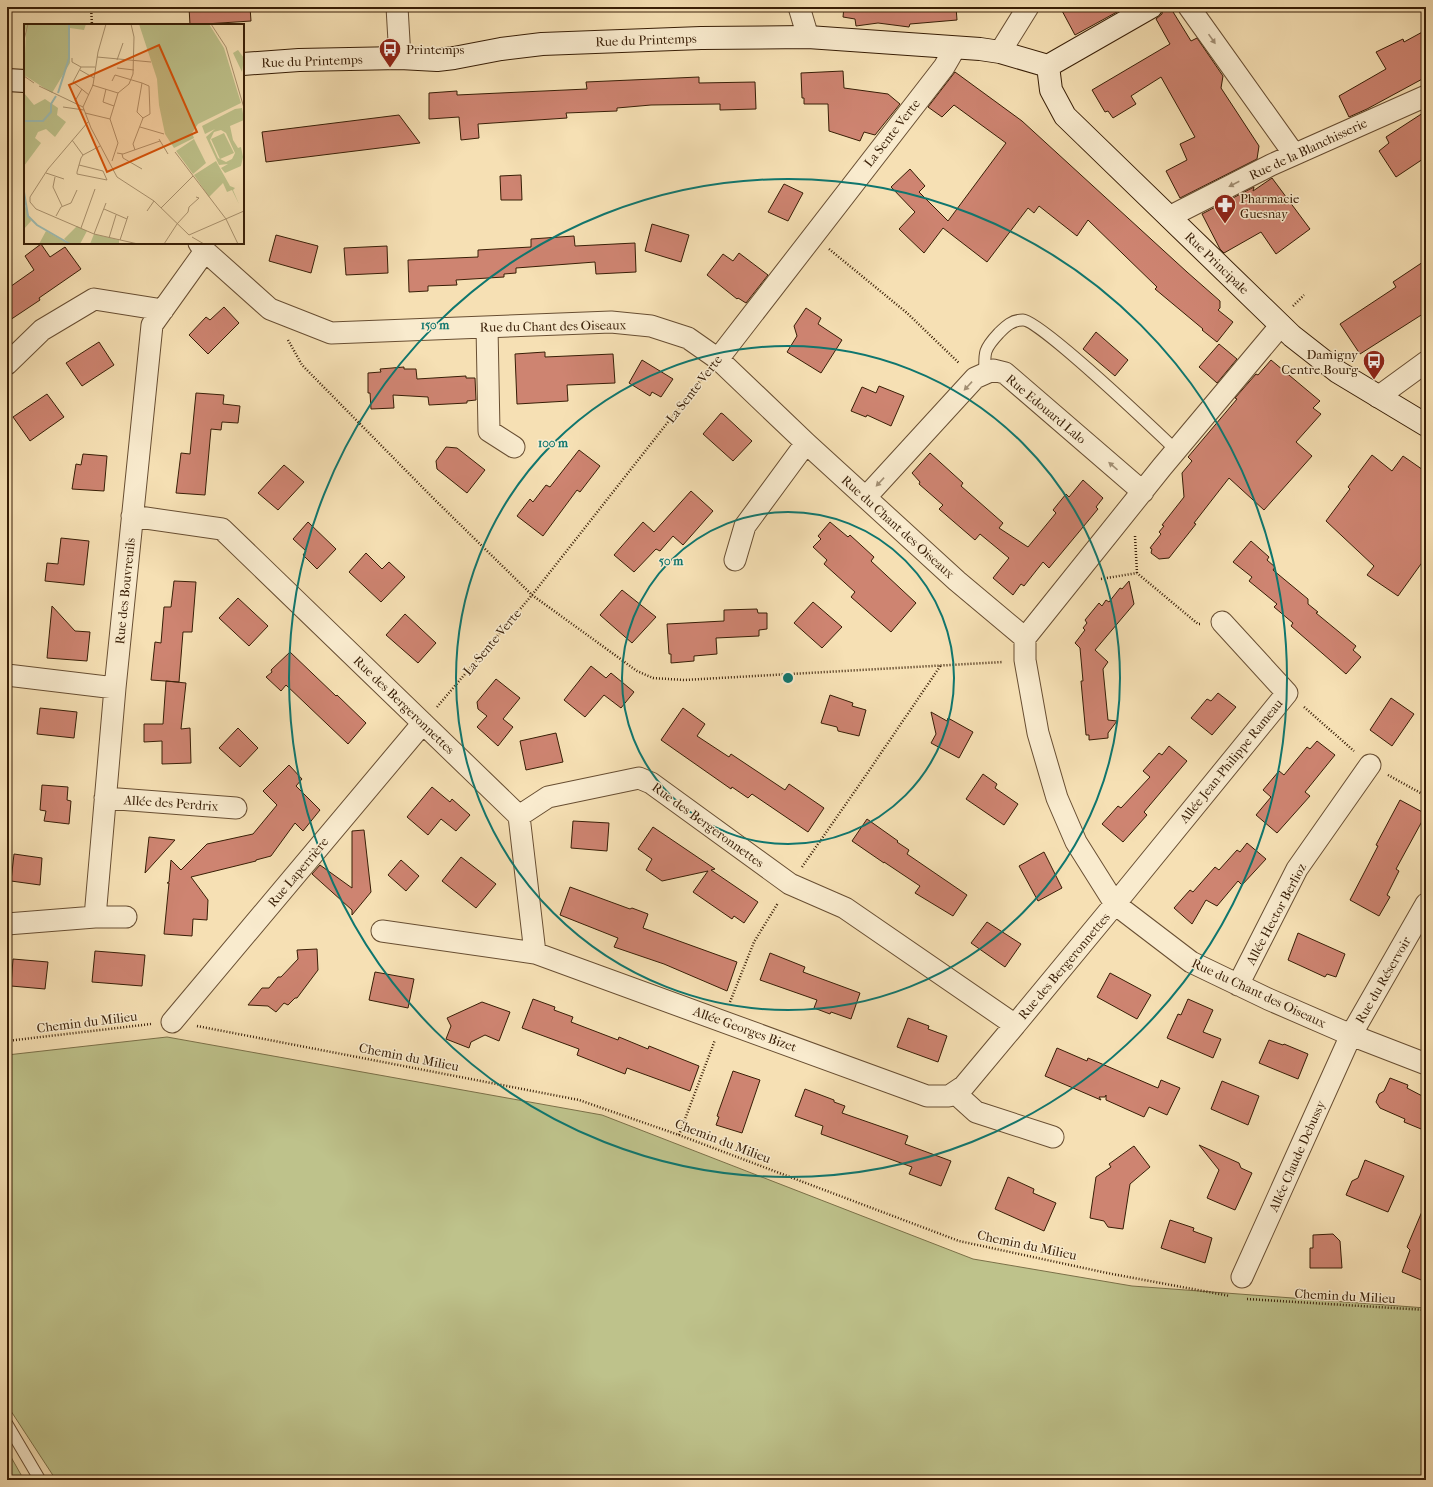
<svg xmlns="http://www.w3.org/2000/svg" width="1433" height="1487" viewBox="0 0 1433 1487" font-family="'IM FELL French Canon',serif">
<style>
.green{fill:#bec28b;stroke:#7b7048}
.building{fill:#ce8471;stroke:#381e06}
.lines{fill:none;stroke-linecap:round;stroke-linejoin:round}
.lane-casing{stroke:#684e32;stroke-width:13}
.street-casing{stroke:#684e32;stroke-width:23}
.secondary-casing{stroke:#381e06;stroke-width:24}
.path{stroke:#381e06;stroke-width:2.5;stroke-dasharray:1 2;stroke-linecap:butt}
.lane{stroke:#f9ebce;stroke-width:11}
.street{stroke:#f9ebce;stroke-width:21}
.secondary{stroke:#f9ebce;stroke-width:22}
.oneway{fill:#a28f74}
.ring{fill:none;stroke:#0f766e;stroke-width:2}
.labels{text-anchor:middle;dominant-baseline:central;stroke-width:3;stroke-linejoin:round;paint-order:stroke}
.street-label{font-size:13px;fill:#381e06;stroke:#f9ebce}
.poi-label{font-size:13px;fill:#381e06;stroke:#f9ebce;text-anchor:start}
.inset-river{fill:none;stroke:#9dbcb3;stroke-width:2}
.inset-road{fill:none;stroke:#aa926e;stroke-width:1}
.view{fill:#d6530b;fill-opacity:0.15;stroke:#d6530b;stroke-width:2}
.inset-edge{fill:none;stroke:#381e06;stroke-width:2}
.centre{fill:#0f766e;stroke:#f9ebce;stroke-width:2}
.ring-label{font-size:12px;text-anchor:middle;font-weight:bold;fill:#0f766e;stroke:#f9ebce;stroke-width:3;stroke-linejoin:round;paint-order:stroke}
</style>
<rect width="100%" height="100%" fill="#f6e0b4"/>
<filter id="stains"><feTurbulence type="fractalNoise" baseFrequency=".005" numOctaves="4"/><feColorMatrix values="0 0 0 0 .2 0 0 0 0 .09 0 0 0 0 .02 0 0 0 .5 -.17"/></filter>
<radialGradient id="worn" r=".72"><stop offset=".6" stop-color="#630" stop-opacity="0"/><stop offset="1" stop-color="#630" stop-opacity=".3"/></radialGradient>
<!-- green -->
<path class="green" d="M167,1037L602,1115L973,1259L1132,1286L1426,1308V1480H56L7,1405V1055Z
M7,1450L24,1480H7Z"/>
<!-- building -->
<path class="building" d="M189,7H250L251,21L190,25Z
M844,7H956L957,20L910,24L909,27L878,23L856,26L855,19L843,17Z
M1060,7H1126L1075,35Z
M1163,7H1170L1191,41L1197,38L1223,76L1221,88L1259,146L1257,159L1180,198L1166,171L1187,160L1180,144L1195,137L1161,77L1131,96L1136,104L1113,118L1108,111L1105,112L1092,90L1170,44L1156,19L1162,14Z
M1426,30V77L1367,109L1349,117L1339,96L1386,69L1376,52L1403,39L1404,42Z
M843,71L844,88L888,94L900,104L875,135L864,132L860,141L829,131L828,104H804V98H802L801,73Z
M955,72L1022,121L1187,272L1220,301V308L1218,310L1233,322L1217,342L1202,330L1203,329L1155,289L1157,287L1088,220L1077,236L1039,206L1034,213L1028,208L987,262L943,228L924,253L899,229L915,212L891,187L910,169L925,186L919,192L948,221L1006,143L954,105L942,117L928,107Z
M699,77V83L755,82L756,109L720,110V104L651,105L617,108V111L566,113L567,118L478,124L479,138L461,140L459,117L429,119V93L457,91V95L587,89L586,82Z
M1426,111V157L1396,177L1379,151L1389,143L1386,137Z
M399,115L420,143L266,162L262,132Z
M521,175L522,200H501L500,176Z
M1272,178L1310,229L1276,254L1261,232L1224,253L1220,249L1202,214L1254,187L1253,191Z
M784,184L803,193L788,221L768,212Z
M652,224L689,235L681,262L645,251Z
M276,235L318,246L311,273L269,261Z
M574,236L575,246L635,243L636,272L596,274L595,262L516,268V273L504,274V277L456,280L457,285L428,286V291L409,292L408,260L478,257V250L531,247V239Z
M41,244L50,257L65,247L81,269L39,298L40,300L7,322V289L34,270L25,256Z
M387,246L388,273L346,275L344,248Z
M739,253L768,275L746,303L738,298L737,299L707,275L723,254L733,261Z
M1426,260V312L1360,354L1340,324L1396,287L1393,282Z
M224,307L239,323L208,354L189,335L206,317L210,320Z
M806,308L821,318L818,324L842,340L821,373L787,352L797,336L794,326Z
M1096,332L1128,360L1115,376L1083,349Z
M99,342L114,365L82,386L66,363Z
M1219,344L1237,359L1217,383L1199,367Z
M545,352V357L613,354L615,383L567,385L568,401L517,404L515,354Z
M642,360L673,379L661,397L652,392L650,396L629,383Z
M1271,360L1320,401L1313,408L1321,414L1296,442L1312,456L1264,510L1229,478L1194,523L1196,524L1169,558L1159,559L1151,553L1152,549L1150,548L1161,534L1159,532L1164,526L1162,525L1184,497L1182,473L1192,461L1188,457L1237,399L1235,398L1256,374L1258,375Z
M404,367V369H416L417,379L466,376V378H475L476,400L467,401V403L429,405L428,397L393,395L394,408L371,409L370,393H368V373L381,372L380,369Z
M879,386L904,396L891,426L867,415L866,417L851,411L862,387L876,393Z
M196,393L224,395L223,404L240,406L238,423L222,422L221,430L211,429L205,495L176,493L181,453L190,454Z
M47,394L64,417L30,441L13,417Z
M721,413L723,414L752,441L733,461L703,434Z
M446,447L457,448L485,470L467,493L437,469L436,461Z
M579,450L600,466L580,492L577,490L543,536L517,516L530,499L533,502L546,485L550,487Z
M930,453L963,483L961,486L1003,523L999,528L1028,547L1056,513L1053,510L1066,494L1069,497L1083,480L1103,498L1096,507L1098,509L1049,568L1043,562L1024,586L1021,584L1013,595L993,578L1009,558L980,534L975,540L939,509L943,505L919,484L920,482L912,473Z
M83,454L107,456L104,491L72,489L76,464L81,465Z
M1372,455L1392,471L1403,456L1426,472V557L1398,596L1367,575L1374,566L1326,521L1350,489L1348,487Z
M284,465L304,482L278,510L258,493Z
M691,491L713,511L683,545L673,536L660,551L656,549L634,572L614,555L643,522L654,532Z
M308,522L336,549L317,569L303,555L306,551L293,539Z
M830,522L848,537L850,535L874,557L871,561L916,603L891,632L851,597L855,592L824,564L827,560L813,547L821,539L818,536Z
M61,538L89,541L84,585L45,581L47,563L58,564Z
M1251,541L1269,557L1267,560L1275,567L1273,570L1308,599V604L1318,612L1316,613L1356,646L1353,650L1361,657L1346,674L1291,626L1293,623L1274,607L1277,604L1249,581L1252,577L1233,562Z
M366,553L382,569L389,562L405,577L381,602L349,572Z
M174,581L196,582L192,632H183L179,682L151,680L155,642L161,643L164,607H171Z
M1129,581L1134,604L1095,650L1108,662L1103,669L1108,720L1117,721L1108,733V738L1089,740V735H1086L1082,692L1081,681H1083L1080,648L1075,643L1085,630L1083,628L1087,623L1085,620L1099,603L1102,606L1106,600L1109,602L1120,588L1122,589Z
M622,590L656,617L632,643L600,615Z
M238,598L268,626L249,646L219,618Z
M813,602L842,627L822,648L794,623Z
M52,606L75,631L90,632L87,661L47,658Z
M757,609L758,613H767V629L759,630V636L716,638L717,654L694,656V661L671,663V654H669L667,624L724,621V610Z
M405,614L436,643L418,663L386,635Z
M290,652L336,696L337,695L366,723L348,744L286,685L281,691L266,677L272,672L271,670Z
M591,666L606,678L611,673L634,692L621,708L604,695L585,717L564,700Z
M496,679L520,698L503,719L513,727L498,746L477,727L487,716L478,709L477,702Z
M166,681L186,683L181,729L190,728L191,763L162,764V741L144,742V724H163Z
M1218,693L1236,707L1212,735L1191,718L1207,699L1211,701Z
M830,695L853,703L852,706L866,710L859,736L838,731L837,727L821,723Z
M1391,698L1414,714L1392,746L1370,730Z
M40,708L77,712L74,738L37,734Z
M683,708L705,724L697,736L729,757L731,754L785,790L789,784L824,808L808,832L752,794L748,798L732,787L731,789L661,740Z
M931,712L947,721L948,718L973,732L959,758L931,743L936,734Z
M238,728L258,748L240,767L219,748Z
M556,733L563,762L526,770L520,741Z
M1317,741L1335,755L1305,792L1310,796L1277,833L1256,815L1271,797L1263,790L1279,771L1284,775L1307,747L1310,749Z
M1169,746L1187,761L1144,812L1147,815L1123,842L1102,824L1118,806L1121,808L1150,777L1143,771L1159,753L1162,755Z
M289,765L302,779L296,786L320,810L303,831L295,823L271,856L256,860V861L191,877L208,900L207,920L193,919L192,936L164,934L169,883H167L169,882L171,860L181,870L207,844L253,834L277,805L263,791Z
M983,774L997,784L995,788L1018,804L1004,825L966,799Z
M42,785L68,787L67,800L71,801L69,824L44,821L46,811L40,810Z
M432,787L450,802L452,799L470,815L456,831L441,819L428,835L407,817Z
M1400,800L1426,814L1396,869L1399,871L1387,895L1390,897L1379,916L1350,900L1378,846L1376,845Z
M867,819L898,841L897,842L909,850L907,854L967,895L953,916L915,893L920,886L884,862V863L852,841Z
M573,821L609,823L607,851L571,848Z
M653,827L715,869L711,870L758,902L744,923L734,916L732,919L693,892L708,871L662,881L646,870L652,859L638,849Z
M364,830L371,892L352,915V910L312,874L320,865L352,888V831Z
M149,837L175,840L145,873Z
M1247,843L1266,859L1242,885L1238,881L1217,906L1206,900L1192,924L1174,908L1190,890L1193,892L1215,867L1219,870L1237,850L1240,852Z
M1044,852L1062,888L1038,901L1019,866Z
M14,854L42,858L40,885L11,881Z
M461,857L496,884L476,908L442,881Z
M401,860L419,876L406,891L388,875Z
M570,887L630,909L632,908L648,914L643,928L737,962L727,991L664,964L614,947L618,938L560,915Z
M987,922L1021,944L1005,967L971,943Z
M1298,933L1345,954L1336,977L1327,974L1325,977L1288,960Z
M317,949L318,970L297,998H295L288,1005L284,1003L276,1012L268,1006L248,1005L262,988H269L278,977H281L298,959L297,950Z
M95,951L145,955L142,986L92,982Z
M770,953L805,967L803,972L860,993L851,1019L831,1012L830,1014L814,1008L817,1000L760,980Z
M13,959L48,962L45,989L11,986Z
M375,972L414,979L408,1008L369,1000Z
M1110,973L1151,995L1137,1019L1097,997Z
M533,999L555,1007L554,1010L573,1017L571,1022L618,1040L619,1037L648,1049L649,1046L699,1066L690,1091L627,1068L625,1074L577,1055L579,1049L522,1028Z
M1188,999L1213,1010L1203,1032L1221,1039L1213,1058L1167,1038L1178,1014L1181,1015Z
M482,1002L510,1012L499,1041L485,1035L471,1042L469,1048L446,1039L451,1026L447,1018Z
M908,1018L929,1026L928,1029L947,1036L938,1062L897,1047Z
M1269,1040L1283,1045L1284,1044L1308,1054L1298,1079L1259,1063Z
M1057,1048L1087,1061L1088,1058L1158,1088L1161,1080L1180,1088L1167,1115L1149,1107L1144,1117L1106,1100V1095L1105,1097H1099L1101,1100L1045,1076Z
M733,1071L760,1080L742,1133L716,1125L719,1117L717,1116Z
M1390,1078L1408,1085L1407,1088L1426,1098V1131L1404,1122L1405,1119L1380,1108L1376,1102L1379,1094L1384,1091Z
M1222,1081L1259,1096L1248,1125L1211,1109Z
M805,1089L834,1100V1102L845,1106L842,1113L908,1136L905,1144L951,1161L941,1186L909,1174L912,1167L821,1134L823,1126L795,1116Z
M1199,1145L1239,1163L1241,1168L1252,1173L1235,1210L1207,1198L1219,1170Z
M1134,1146L1150,1167L1130,1184L1123,1229L1108,1227L1104,1221L1090,1218L1096,1177L1111,1167L1109,1164Z
M1365,1160L1404,1176L1388,1212L1346,1195L1352,1181L1358,1178Z
M1008,1177L1034,1189L1033,1193L1056,1203L1044,1231L995,1209Z
M1426,1202V1282L1402,1272L1410,1250L1407,1247Z
M1170,1220L1194,1228L1193,1231L1212,1238L1205,1263L1161,1248Z
M1333,1234L1340,1241L1342,1268H1310V1248H1313V1235Z"/>
<g class="lines">
<!-- lane casing -->
<g class="lane-casing">
<path id="lane" d="M985,374C984,352 984,349 999,333C1006,326 1012,320 1023,320C1040,320 1156,431 1176,450
M7,1424L40,1480"/>
</g>
<!-- street casing -->
<g class="street-casing">
<path id="street" d="M397,7L400,58
M799,7L808,37
M1189,7L1294,154
M1000,52L1028,7
M1169,217L1271,165L1426,96
M199,243L205,251L270,309L331,333L611,322L651,326L688,338L718,359L806,443L957,581L1025,638V660L1038,733L1057,798L1076,842L1115,904L1191,962L1268,999L1351,1035L1426,1064
M487,327L489,431L514,447
M718,359L944,67L955,48
M7,364L42,330L94,299L163,310
M1378,397L1426,362
M866,497L975,378L993,370L1005,373L1143,492
M132,516L222,529L519,816L548,797L639,778L651,783L790,884L845,908L1015,1025L1115,904L1287,693L1222,622
M735,560L745,526L806,443
M1025,638L1162,467L1281,325
M7,675L115,688
M105,798L236,808
M519,816L535,953L927,1096H949L964,1086L1015,1025
M95,917L115,688L152,325L205,251
M7,924L95,917H126
M382,931L535,953
M1238,985L1297,869L1370,765
M172,1022L423,723
M955,1093L976,1112L1053,1137
M1242,1277L1351,1035L1426,904"/>
</g>
<!-- secondary casing -->
<g class="secondary-casing">
<path id="secondary" d="M243,64L299,60L400,58L437,60L454,58L501,49L542,44L701,38L808,37L980,49L1000,52L1048,66
M1048,66L1051,90L1065,116L1292,336L1338,372L1426,425
M1048,66L1151,7
M7,80L25,81"/>
</g>
<!-- path -->
<path class="path" d="M91,7L92,25
M829,249L907,313L959,363
M1293,306L1304,295
M288,340L302,365L431,496L532,595L637,671L653,678L684,680L1003,662
M1135,536L1137,573
M1101,579L1137,573L1198,624H1201
M437,707L532,595L705,375
M1304,707L1354,751
M1388,775L1426,796
M802,867L864,778L941,665
M730,1002L754,942L778,903
M197,1026L579,1100L679,1135L959,1241L1107,1273L1230,1296
M7,1041L151,1024
M679,1135L715,1040
M1247,1299L1426,1310"/>
<!-- lane -->
<use href="#lane" class="lane"/>
<!-- street -->
<use href="#street" class="street"/>
<!-- secondary -->
<use href="#secondary" class="secondary"/>
</g>
<!-- one-way arrows -->
<defs><path id="oneway-solid" d="M-6-.8H1V-3.2L6.5 0L1 3.2V.8H-6Z"/></defs>
<g class="oneway">
<use href="#oneway-solid" transform="translate(1212 39) rotate(55)"/>
<use href="#oneway-solid" transform="translate(1234 184) rotate(153)"/>
<use href="#oneway-solid" transform="translate(968 386) rotate(133)"/>
<use href="#oneway-solid" transform="translate(1113 466) rotate(-139)"/>
<use href="#oneway-solid" transform="translate(880 482) rotate(133)"/>
</g>
<!-- distance rings -->
<g class="ring">
<circle cx="788" cy="678" r="166"/>
<circle cx="788" cy="678" r="332"/>
<circle cx="788" cy="678" r="499"/>
</g>
<!-- icons -->
<defs>
<g id="bus-pin" transform="scale(1.15)"><path d="M0 17L-7.5 6A9.5 9.5 0 1 1 7.5 6Z" fill="#8f2418" stroke="#f9ebce"/><path d="M-5-6H5V4H4V6H2V4H-2V6H-4V4H-5ZM-3.5-4V0h7V-4ZM-3.5 1.2v1.5H-2V1.2ZM2 1.2v1.5H3.5V1.2Z" fill="#fff"/></g>
<g id="pharmacy-pin" transform="scale(1.15)"><path d="M0 17L-7.5 6A9.5 9.5 0 1 1 7.5 6Z" fill="#8f2418" stroke="#f9ebce"/><path d="M-2-6h4v4h4v4h-4v4h-4v-4h-4v-4h4Z" fill="#fff"/></g>
</defs>
<g fill-rule="evenodd">
<use href="#bus-pin" x="390" y="49"/>
<use href="#pharmacy-pin" x="1225" y="205"/>
<use href="#bus-pin" x="1374" y="361"/>
</g>
<g class="labels">
<!-- street labels -->
<g class="street-label">
<text transform="translate(646 40) rotate(-2)">Rue du Printemps</text>
<text transform="translate(312 61) rotate(-2)">Rue du Printemps</text>
<text transform="translate(892 133) rotate(-52)">La Sente Verte</text>
<text transform="translate(1308 149) rotate(-25)">Rue de la Blanchisserie</text>
<text transform="translate(1217 263) rotate(44)">Rue Principale</text>
<text transform="translate(553 326) rotate(-1)">Rue du Chant des Oiseaux</text>
<text transform="translate(694 389) rotate(-52)">La Sente Verte</text>
<text transform="translate(1046 409) rotate(40)">Rue Edouard Lalo</text>
<text transform="translate(898 527) rotate(42)">Rue du Chant des Oiseaux</text>
<text transform="translate(125 591) rotate(-84)">Rue des Bouvreuils</text>
<text transform="translate(492 642) rotate(-50)">La Sente Verte</text>
<text transform="translate(404 705) rotate(44)">Rue des Bergeronnettes</text>
<text transform="translate(1231 761) rotate(-51)">Allée Jean-Philippe Rameau</text>
<text transform="translate(171 803) rotate(4)">Allée des Perdrix</text>
<text transform="translate(708 825) rotate(36)">Rue des Bergeronnettes</text>
<text transform="translate(298 872) rotate(-50)">Rue Laperrière</text>
<text transform="translate(1276 914) rotate(-62)">Allée Hector Berlioz</text>
<text transform="translate(1064 966) rotate(-50)">Rue des Bergeronnettes</text>
<text transform="translate(1383 980) rotate(-60)">Rue du Réservoir</text>
<text transform="translate(1259 993) rotate(25)">Rue du Chant des Oiseaux</text>
<text transform="translate(87 1022) rotate(-7)">Chemin du Milieu</text>
<text transform="translate(745 1029) rotate(20)">Allée Georges Bizet</text>
<text transform="translate(409 1057) rotate(11)">Chemin du Milieu</text>
<text transform="translate(723 1141) rotate(21)">Chemin du Milieu</text>
<text transform="translate(1297 1156) rotate(-66)">Allée Claude Debussy</text>
<text transform="translate(1027 1245) rotate(12)">Chemin du Milieu</text>
<text transform="translate(1345 1296) rotate(3)">Chemin du Milieu</text>
</g>
<!-- poi labels -->
<g class="poi-label">
<text x="406" y="49">Printemps</text>
<text x="1240" y="198">Pharmacie<tspan x="1240" dy="15">Guesnay</tspan></text>
<text x="1358" y="354" text-anchor="end">Damigny<tspan x="1358" dy="15">Centre Bourg</tspan></text>
</g>
</g>
<!-- overview -->
<g transform="translate(24 24)">
<rect width="220" height="220" fill="#f6e0b4"/>
<path d="M0,0H62L60,6L46,4V39L28,69L0,51L2,9ZM115,0H185L200,24L217,79L174,100L168,109L170,114L150,124L141,110L135,81L133,55ZM214,26L220,34L218,48L209,29ZM0,69L10,81L21,75L34,84L33,91L42,98L31,113L22,105L14,108L11,114L17,119L0,142ZM218,84L220,96L206,102L209,116L214,124L217,123L219,133L217,142L201,149L197,144L204,140L195,141L182,113L191,105L181,110L178,102L211,85ZM197,106L202,109L211,129L208,135L202,138L194,134L186,116L190,108ZM200,109L210,129L196,135L187,115ZM170,115L182,139L169,150L152,127ZM192,137L206,162L211,164L209,166L215,180L208,166L203,168L199,159L185,173L170,151ZM0,179L7,197L0,205ZM53,202L63,207L56,220H46L40,215ZM22,207L45,220H15ZM70,210L95,216V220H66Z" fill="#bec28b" fill-rule="evenodd"/>
<path class="inset-river" d="M34,69L45,34V0M0,97H19L27,88V80L32,72M0,168L4,192L13,201L46,220"/>
<path class="inset-road" d="M187,0L202,23L220,84M0,16L4,0M73,33L127,38M48,34V38L57,43M93,36L99,19M93,44L110,46M56,46L70,54M0,52L10,59M88,57L91,51L118,59L113,88L119,94L109,120L111,126M118,59L125,62L126,90L119,94M68,61L94,69M15,62L59,83L67,104L93,153L130,177L165,211L220,187M82,65L79,78L90,82M65,71L49,58L57,43H71M51,77L58,65M39,83L60,86M59,83L69,61L74,28L82,0M61,89L86,95M64,98L24,145L6,173V178L12,185L70,210L114,220M116,103L140,110M135,115L144,130M48,116L59,131L76,122M151,128L202,195L214,220M93,129L99,130L136,117M98,130L99,134L118,145M88,137L94,119L86,95L94,69L105,60L109,50L110,13L107,0M55,141L79,147L83,156L53,150V148L57,134L59,131M22,149L40,155M31,153L29,163L38,182M137,184L169,152M80,185L103,195M123,187L130,177M32,192L37,183L47,179L53,166M153,200L164,188L165,183L175,174L172,173M57,204L71,165M70,210L82,179M168,213L180,220M85,214L92,191M96,216L104,192M140,220L153,200"/>
<path class="view" d="M135,21L173,108L83,148L45,61Z"/>
<rect width="220" height="220" class="inset-edge"/>
</g>
<circle cx="788" cy="678" r="6" class="centre"/>
<g class="ring-label">
<text x="435" y="329">150 m</text>
<text x="553" y="447">100 m</text>
<text x="671" y="565">50 m</text>
</g>
<!-- margin -->
<rect width="1433" height="1487" fill="none" stroke="#f6e0b4" stroke-width="24"/>
<rect x="8" y="8" width="1417" height="1471" fill="none" stroke="#381e06" stroke-width="2"/>
<rect x="12" y="12" width="1409" height="1463" fill="none" stroke="#381e06"/>
<rect width="100%" height="100%" filter="url(#stains)"/>
<rect width="100%" height="100%" fill="url(#worn)"/>
</svg>
